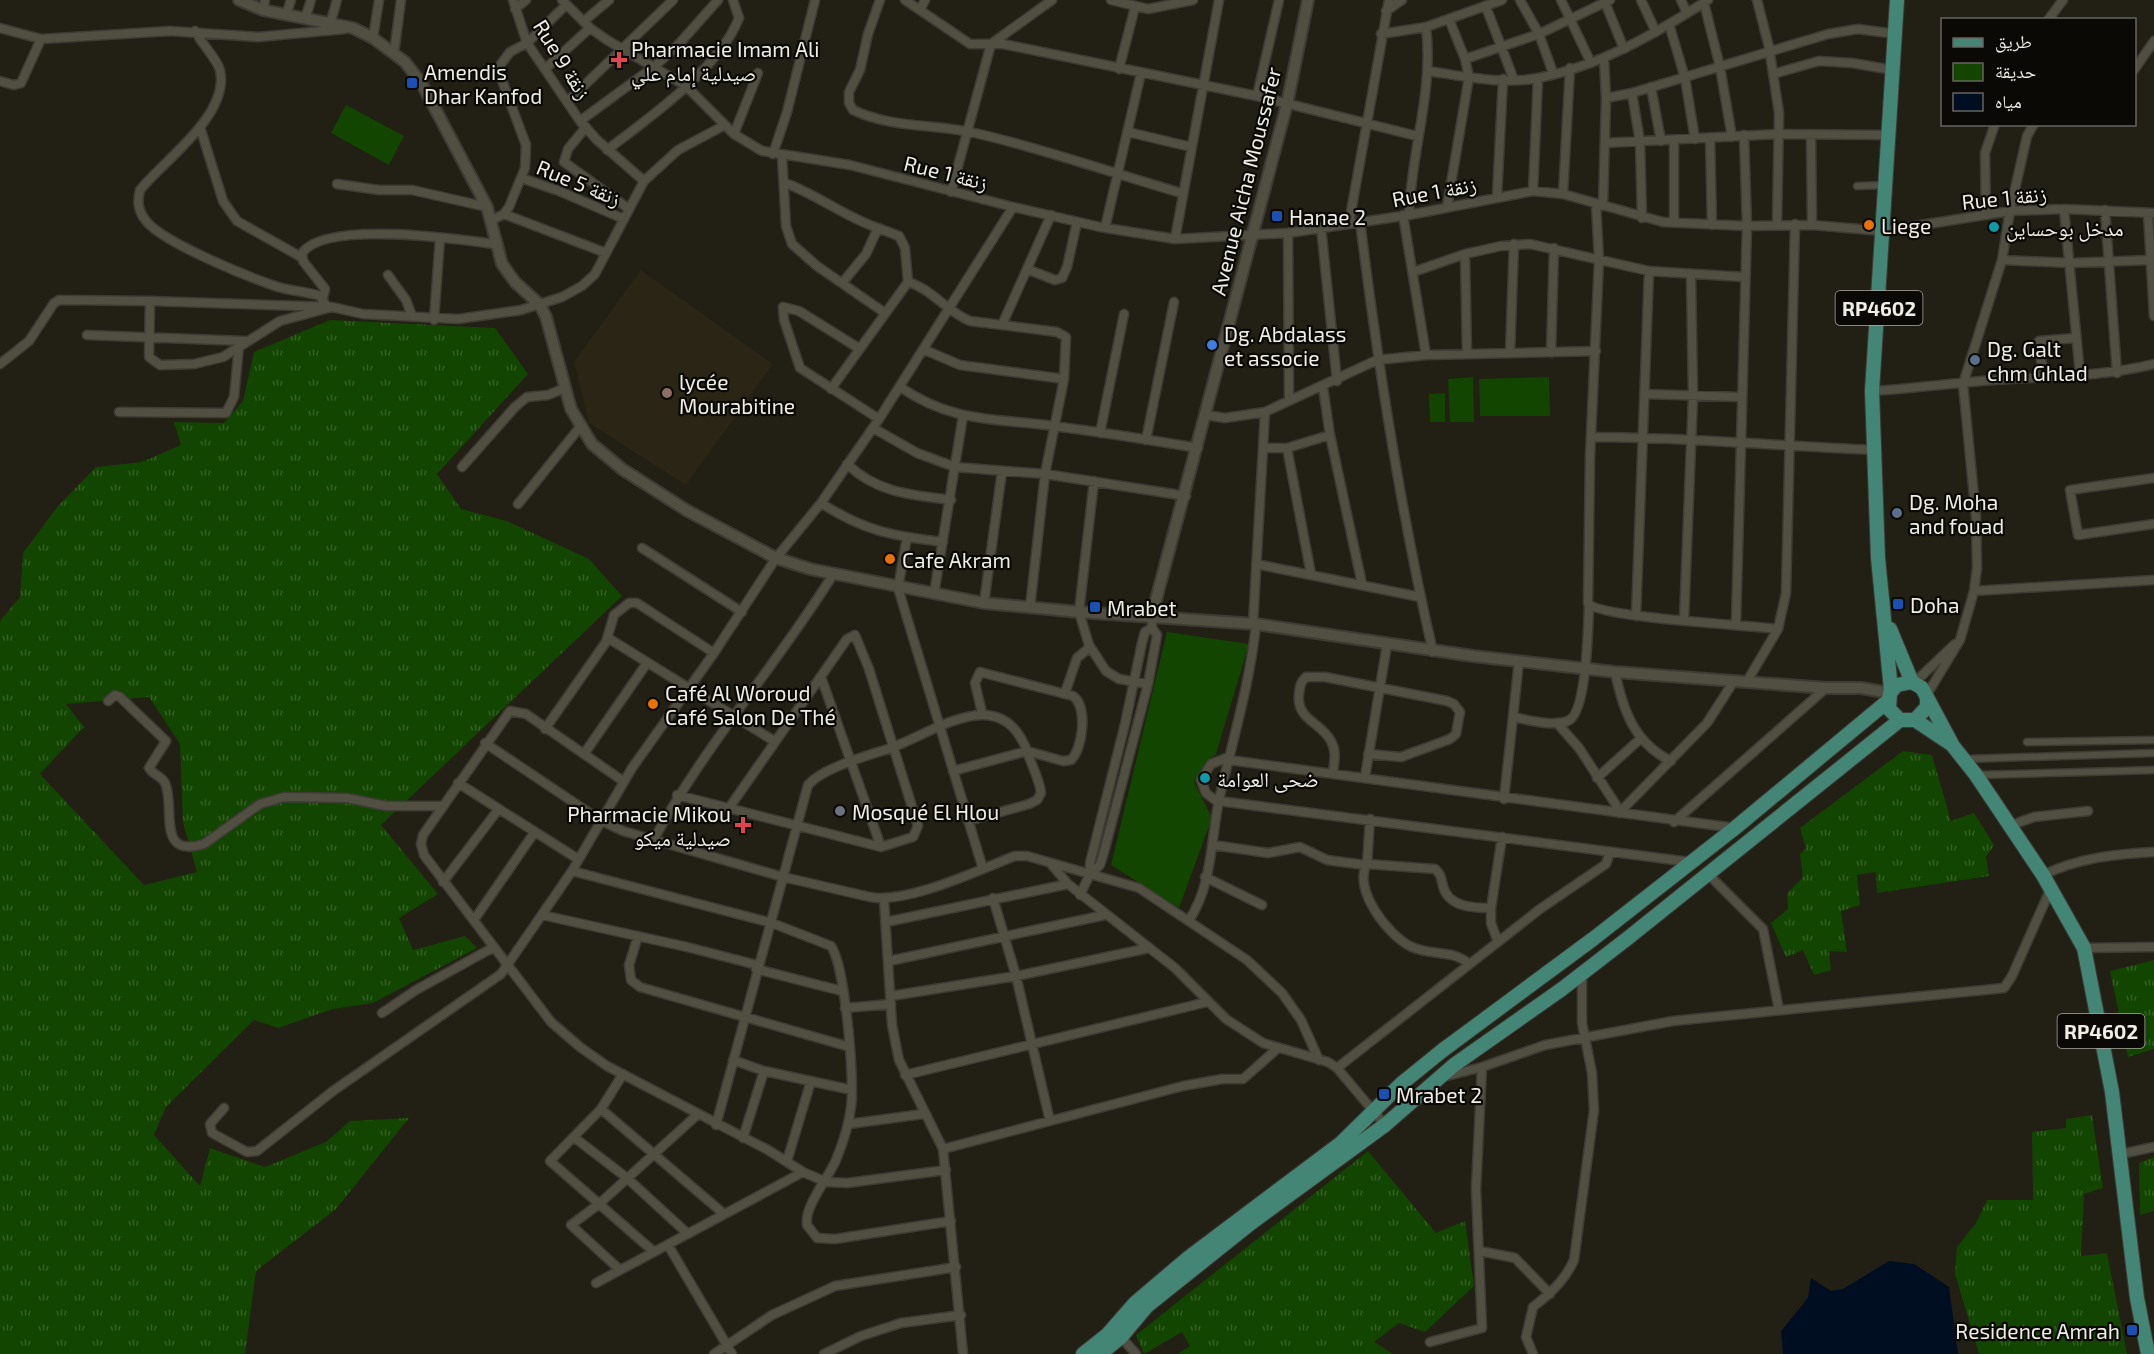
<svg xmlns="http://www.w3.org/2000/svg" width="2154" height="1354" viewBox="0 0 2154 1354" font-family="'Exo 2','Noto Naskh Arabic',sans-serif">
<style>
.built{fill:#2a2514}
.grass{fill:url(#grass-tufts);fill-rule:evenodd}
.park{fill:#124500}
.water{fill:#000e22}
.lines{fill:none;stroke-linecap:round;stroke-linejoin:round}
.pedestrian-casing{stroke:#3d3b34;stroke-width:9}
.minor-casing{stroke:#3d3b34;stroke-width:11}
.tertiary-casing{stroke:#3d3b34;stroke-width:14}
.primary-casing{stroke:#3d3b34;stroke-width:16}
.pedestrian{stroke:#514f42;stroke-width:6}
.minor{stroke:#514f42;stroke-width:8}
.tertiary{stroke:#514f42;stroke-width:10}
.primary{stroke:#438676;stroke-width:14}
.health-dot{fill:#e0444e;stroke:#0a0905;stroke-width:2}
.transit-dot{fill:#1a4fb4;stroke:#0a0905;stroke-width:2}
.food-dot{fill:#e8710a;stroke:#0a0905;stroke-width:2}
.culture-dot{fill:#0f9aa8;stroke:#0a0905;stroke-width:2}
.shop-dot{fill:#3f7fe0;stroke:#0a0905;stroke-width:2}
.service-dot{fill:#5c6f8a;stroke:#0a0905;stroke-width:2}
.education-dot{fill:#8d6e63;stroke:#0a0905;stroke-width:2}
.worship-dot{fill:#6b7280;stroke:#0a0905;stroke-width:2}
.labels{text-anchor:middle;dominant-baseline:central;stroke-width:4.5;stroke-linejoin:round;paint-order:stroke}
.shield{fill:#0a0905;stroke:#aaa9a2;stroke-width:1.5}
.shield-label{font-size:20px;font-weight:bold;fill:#efede5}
.poi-label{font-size:21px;fill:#efede5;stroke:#0a0905;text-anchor:start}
.street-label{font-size:21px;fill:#efede5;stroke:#0a0905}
</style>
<defs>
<pattern id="grass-tufts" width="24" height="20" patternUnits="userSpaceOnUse" patternTransform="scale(1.5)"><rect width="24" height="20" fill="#124500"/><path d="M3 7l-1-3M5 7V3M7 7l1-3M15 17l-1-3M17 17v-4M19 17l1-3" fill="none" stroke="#356025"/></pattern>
</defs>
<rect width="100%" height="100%" fill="#221f14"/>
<!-- built -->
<path class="built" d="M641,270L773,364L686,485L589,423L574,362Z"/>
<!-- grass -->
<path class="grass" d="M330,320L495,328L528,374L437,474L461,509L507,521L589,559L622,596L381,825L438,894L399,918L413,950L465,936L477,948L373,1003L333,1009L278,1028L254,1020L166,1107L154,1135L200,1186L210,1148L265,1167L326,1142L350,1121L409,1118L336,1209L256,1271L245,1354H0V621L20,597L23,553L58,506L96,467L142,462L181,445L174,422L224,423L243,401L254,352ZM149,697L180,744L183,822L197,872L144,885L40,774L84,727L66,704Z
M1903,751L1932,755L1951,821L1974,813L1994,845L1986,857L1989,876L1877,893L1876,872L1857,875L1860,905L1841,911L1847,952L1829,951L1831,970L1814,975L1803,950L1786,957L1771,923L1788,909L1787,894L1803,877L1800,854L1806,848L1800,828Z
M2154,960V1049L2128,1057L2110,971Z
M2092,1115L2103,1188L2084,1194L2081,1256L2107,1253L2127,1354H1979L1955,1274L1957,1247L1976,1223L1987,1200H2033L2032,1132L2066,1128V1119Z
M1368,1151L1436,1233L1465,1221L1474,1286L1425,1332L1399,1323L1374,1342L1393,1354H1178L1190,1346L1182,1332L1144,1354L1136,1335Z
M2154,1157V1211L2140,1215L2139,1163Z"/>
<!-- park -->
<path class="park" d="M346,105L404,136L389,165L331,133Z
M1473,377L1474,422H1450L1448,379Z
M1549,377L1550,416H1480L1479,379Z
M1445,393V422H1430L1429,394Z
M1167,632L1249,644L1216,754L1206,762L1194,782L1212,818L1179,908L1111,865Z"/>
<!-- water -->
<path class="water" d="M1889,1261L1914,1264L1949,1287L1958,1354H1783L1781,1331L1808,1298L1811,1278L1831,1291L1843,1289Z"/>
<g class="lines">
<!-- pedestrian casing -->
<g class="pedestrian-casing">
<path id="pedestrian" d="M1857,186L1885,185
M2027,742L2154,740
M1966,759L2154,753
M1977,775L2154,770"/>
</g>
<!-- minor casing -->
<g class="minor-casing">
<path id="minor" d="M513,0L527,43L580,121L597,140L644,181
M562,0L590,28L607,40L686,86L734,134L762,151L850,165L1013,207L1100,227L1175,239L1288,233L1409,215L1533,191L1563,194L1663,222L1747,226L1812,225L1883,231L2010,211L2064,209L2154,213
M880,0L868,34L860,70L849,92V103L853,110C890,128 935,124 975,133C1045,149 1112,173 1181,193
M905,0L970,44H1003L1257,96L1417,136
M1111,0L1148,9L1193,0
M1520,0L1539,34L1553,73
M1561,0L1591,63
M1604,0L1624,49
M1641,0L1656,32
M1681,0L1687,13
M1757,0L1769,47L1779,113L1777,224
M1704,3L1720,67L1732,137
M1486,7L1514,80
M515,9L526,0
M263,10L265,0
M920,10L925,0
M1386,11L1402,0
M286,15L291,0
M305,19L311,0
M2048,20L2063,0
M584,21L609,0
M330,24L337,0
M1669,24L1685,78L1695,139
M0,28L41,39L170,31L258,37L345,29
M195,31C201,43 217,59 220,70C230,115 164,160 140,190C137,202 138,211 146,221C164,243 246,276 275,286C289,291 305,291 320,296L327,307
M1381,34L1426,27L1502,0
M373,38L379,0
M394,53L401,0
M1465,59L1539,34L1610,0
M546,68L590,28
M1119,69L1135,7
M2134,70L2154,41
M1428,71C1463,76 1503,85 1538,78C1600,66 1655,34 1708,0
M1773,74L1819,61L1852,63L1893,70
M0,81L14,85L21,83L41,39
M1651,87L1661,141
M1632,93L1640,142L1642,218
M1257,96L1279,0
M1606,98L1632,93L1828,34L1858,29L1896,34
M567,102L673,0
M580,121L655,66L678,45L718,0
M200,127L223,201L237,221L301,257
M586,127L568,149L564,162L629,209
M1128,132L1191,147
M734,134L758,73
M1811,136L1812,225
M1710,138L1712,225
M1605,143L1778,134L1889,135
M607,150C650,117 719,69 739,18L733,0
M773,154L787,112L815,0
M782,156L786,226L792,244L817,266L885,313
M521,178L559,191L624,219
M785,183C818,195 845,217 878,228L866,254L843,282
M337,184L379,190H412L487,207
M1533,191L1538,78
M951,192L991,44L1052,0
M1563,194L1570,68
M1497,196L1503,79
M1596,204L1599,260L1590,457L1588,603C1598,618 1750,625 1778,629
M1603,206L1606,98L1604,58
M1447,207L1469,77L1465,59L1449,19
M2064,209L2080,374
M2105,210L2117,373
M2148,213L2154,316
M504,214L606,253
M1403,215L1426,355
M1409,215C1411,151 1434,91 1426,27
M1986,215L1985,153L1995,124
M490,221L504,214L509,207L525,168L526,145L500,75L501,64L510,52L527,43L566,5
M1360,221C1378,366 1400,509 1433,652
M1674,222V140
M1349,223L1389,0
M1321,227L1337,381
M1105,228L1141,73
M1288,233L1289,400
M1175,239L1219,0
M1465,254L1467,354
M2002,260L2070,263L2150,260
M1029,270L1055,280L1062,278L1067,267L1077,222
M1413,272L1465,254L1501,246L1530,244L1649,271L1744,277
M388,275L406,300L412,316
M908,282C932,289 947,312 970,321L1057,332L1066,337L1064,379L1045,474L1030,608
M323,298L325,289L303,261L302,253C326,220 456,239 494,244
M332,307L150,301L149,357L160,365L194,364L223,357L280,321L332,307L363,314L458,319L521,310L562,297L582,286L595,274L644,181L678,150L725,125
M434,320L440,238
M1002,325L1051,215
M87,335L245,341
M860,349L799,311L783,307L784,320L800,368L879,419
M925,350L960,365L1064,379
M1510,353L1514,244
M1551,353L1554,248
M0,364L29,341L54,303L59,300L150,301
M2045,378L2038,345L2039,341L2075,338
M900,387C953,423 993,418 1053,426C1102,432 1150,440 1198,448
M1323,387L1330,435L1362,584
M831,389L908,282L905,248L899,236L878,228
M1872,391C1909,389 1945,384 1981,381C2039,376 2097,378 2154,364
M1645,394L1741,397
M119,412L226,413L234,397L239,346
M1206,415L1225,418L1265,412L1377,360L1426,355L1596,351
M873,428L917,453L955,467L1045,474L1186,496
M1100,433L1124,314
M1591,437C1685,437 1779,446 1873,450
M1146,440L1174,302
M1263,448H1287L1330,435
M1287,448L1311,574
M847,464C877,493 912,495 951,500
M462,467L515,407L527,397L548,395L565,388
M2154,478L2070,490L2078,535L2154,524
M1094,481L1079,612L1089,645L1106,671L1119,679L1148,684
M821,503C864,531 893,536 943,542
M518,504L580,427
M907,537L898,588L983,869
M642,548L742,612
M1256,564L1420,597
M1974,591L2154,580
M934,594L963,416
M984,603L1002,471
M1636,616L1649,271
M1684,620L1693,396L1691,275
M1736,623L1747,226L1744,135
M1253,624L1265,412
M608,638L774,741
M1615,672C1623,710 1634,743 1671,761
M821,677L881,847
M1746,683L1778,629L1786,593L1795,224
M1914,683L1955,644
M1065,693L1077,658L1090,647
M1926,696L1960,640L1974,591L1977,568L1976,517L1963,384L2002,260L2010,211L2027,136L2034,124
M108,701L115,695L120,697L166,741L149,768C153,775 162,776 165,783C176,807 155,859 204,844L260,804L284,797L347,798L386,806H442
M1513,717C1529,720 1552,727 1568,721C1587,713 1588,627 1589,606
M1557,723L1579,748L1620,811
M545,729L606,642L614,615L629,603H637L714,653
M485,743L600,820L623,831L783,877L870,897C908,904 978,870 1015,856H1027L1139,888L1247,960L1282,993L1301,1020L1319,1060
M584,754L647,663
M1229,760L1735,828
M953,771L1027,751L1063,761L1071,760C1083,748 1088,707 1073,696L980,672L975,683L982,713
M1333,773C1334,762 1337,752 1331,741C1321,722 1296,720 1299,694C1300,687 1300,682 1306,677H1325L1447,701L1454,704L1460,712L1456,734L1450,739L1401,757L1368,754
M1365,777L1387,645
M1597,778L1640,739
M623,781L526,714L510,711L423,835L421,844L424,855L551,1022L580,1047L607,1066L768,1150L803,1172L826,1182L847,1183L946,1170
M458,783L578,859
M677,795L881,847L913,837L918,826L869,669L855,635L847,639L729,808
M1504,799L1519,661
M1219,801L1690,862
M1219,803L1206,793L1201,780L1211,764L1229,757
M1619,813L1707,723L1734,681
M1370,819L1367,864L1435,869C1441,874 1441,878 1443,886C1448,907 1473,908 1491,908L1502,837
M1674,822L1826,688
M2009,826L2034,817L2088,811
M653,841C704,746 777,665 834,573
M1213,845L1268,853L1300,847L1327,860L1365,865
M1051,864L1068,884L1175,968L1226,1019L1263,1043L1328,1062L1337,1068L1385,1125
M1367,864C1352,889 1389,937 1412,947C1431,956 1453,949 1469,964
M572,871L772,923L831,946C845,965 855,1081 851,1107C849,1125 843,1143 836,1160C828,1179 804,1206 807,1225L817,1238L835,1239L951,1221
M1090,874V863L1125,724L1142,643L1145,632L1152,628
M1709,875L1763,929L1779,1010
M2043,875C2078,858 2115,854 2154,852
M1205,877L1262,905
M443,882L498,810
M1080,895L1090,874L1100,865L1104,852L1148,684L1157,635L1152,628V615
M993,898L1016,976L1050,1121
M884,900L892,1025L899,1060L943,1149L963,1354
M1491,908V923L1498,942
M542,915L687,947L757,965
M474,920L534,833
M1189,920C1212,887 1211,839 1219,800C1232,742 1250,684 1256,624
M886,922L1068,884
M638,936L629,965L631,980L640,987L850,1047
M2084,948L2154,947
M889,961L1105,915
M756,969L842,991
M891,996L1016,976L1149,948
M845,1008L891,1004
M382,1013L416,990L494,947
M733,1060L764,1071L852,1090
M1337,1068L1540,909L1606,864L1610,852
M623,1074L601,1109L550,1161L654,1252
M905,1075L1207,1002
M1443,1077L1482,1067L1545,1045L1673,1021L2004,988L2012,976L2051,888
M224,1108L210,1124L212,1133L247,1152L257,1151L333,1091L501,974L572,871L632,768L714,653L776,558L821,503L879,419L1013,207
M601,1109L724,1214
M849,1124L923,1114
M716,1125L808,785C824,767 867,756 891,748C940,729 1003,681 1028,754C1032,766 1040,781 1041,793L1037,800L1029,804L968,821
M575,1138L627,1178L688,1234
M743,1138L764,1071
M943,1149L1183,1086L1222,1079H1243L1277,1049
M2121,1154L2154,1147
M787,1161L811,1081
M668,1245L732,1354
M1480,1251L1515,1258L1550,1294
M620,1270L571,1225L599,1204L697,1115
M596,1283L803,1172
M1121,1337L1136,1354
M1430,1342L1482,1328L1476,1189L1482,1067
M714,1354L772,1315L835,1286L956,1267
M824,1354L861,1336L901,1323L961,1315
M1533,1354L1526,1337L1533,1307C1551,1293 1565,1280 1574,1260L1594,1110L1592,1073L1582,1023V973"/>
</g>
<!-- tertiary casing -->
<g class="tertiary-casing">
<path id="tertiary" d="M239,0L263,10L353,28L373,38L405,62L422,84L487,207L502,264L515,282L540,305L546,317L571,409L592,444L622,469L686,510L776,558L810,569L984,603L1079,612L1256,624L1473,656L1615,672L1826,688H1861L1890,693
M1152,615L1287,104L1308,0"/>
</g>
<!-- primary casing -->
<g class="primary-casing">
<path id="primary" d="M1890,629L1912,682
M1891,690L1878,558L1872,391L1897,0
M1927,698V707L1915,720H1900L1889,709L1890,693L1897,685L1912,682L1922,688L1953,746L1976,775L2043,875L2084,948L2112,1092L2137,1298L2148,1354
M1915,720L1951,744
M1083,1354L1107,1335L1135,1303L1188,1258L1341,1143L1401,1084L1443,1050L1593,939L1735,828L1888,701
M1100,1354L1121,1337L1147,1306L1251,1223L1385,1125L1454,1065L1562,989L1628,938L1900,720"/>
</g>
<!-- pedestrian -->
<use href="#pedestrian" class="pedestrian"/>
<!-- minor -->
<use href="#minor" class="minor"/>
<!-- tertiary -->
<use href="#tertiary" class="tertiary"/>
<!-- primary -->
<use href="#primary" class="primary"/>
</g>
<!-- markers -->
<g class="health-dot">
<path d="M616 51h6v6h6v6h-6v6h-6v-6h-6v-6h6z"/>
<path d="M740 816h6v6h6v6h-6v6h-6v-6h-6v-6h6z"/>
</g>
<g class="transit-dot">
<rect x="406" y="77" width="12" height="12" rx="3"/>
<rect x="1271" y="210" width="12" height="12" rx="3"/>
<rect x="1892" y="598" width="12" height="12" rx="3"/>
<rect x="1089" y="601" width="12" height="12" rx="3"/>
<rect x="1378" y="1088" width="12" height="12" rx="3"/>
<rect x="2126" y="1324" width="12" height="12" rx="3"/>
</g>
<g class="food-dot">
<circle cx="1869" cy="225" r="6"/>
<circle cx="890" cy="559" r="6"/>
<circle cx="653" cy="704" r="6"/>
</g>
<g class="culture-dot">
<circle cx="1994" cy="227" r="6"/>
<circle cx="1205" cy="778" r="6"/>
</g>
<circle class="shop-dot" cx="1212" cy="345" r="6"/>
<g class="service-dot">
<circle cx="1975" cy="360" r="6"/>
<circle cx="1897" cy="513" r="6"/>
</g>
<circle class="education-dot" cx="667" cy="393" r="6"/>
<circle class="worship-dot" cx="840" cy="811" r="6"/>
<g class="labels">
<!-- shield labels -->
<g class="shield">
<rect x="1835.5" y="291" width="87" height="34" rx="4.5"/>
<rect x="2057.5" y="1014" width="87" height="34" rx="4.5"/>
</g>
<g class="shield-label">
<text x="1879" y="308">RP4602</text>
<text x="2101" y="1031">RP4602</text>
</g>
<!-- poi labels -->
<g class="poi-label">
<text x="631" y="48">Pharmacie Imam Ali<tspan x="631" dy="24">صيدلية إمام علي</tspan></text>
<text x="424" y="71">Amendis<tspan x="424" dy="24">Dhar Kanfod</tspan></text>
<text x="1289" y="216">Hanae 2</text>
<text x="1881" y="225">Liege</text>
<text x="2006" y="227">مدخل بوحساين</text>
<text x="1224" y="333">Dg. Abdalass<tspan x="1224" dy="24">et associe</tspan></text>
<text x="1987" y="348">Dg. Galt<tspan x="1987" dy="24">chm Ghlad</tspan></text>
<text x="679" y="381">lycée<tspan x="679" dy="24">Mourabitine</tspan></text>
<text x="1909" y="501">Dg. Moha<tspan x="1909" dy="24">and fouad</tspan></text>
<text x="902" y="559">Cafe Akram</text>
<text x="1910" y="604">Doha</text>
<text x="1107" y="607">Mrabet</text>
<text x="665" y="692">Café Al Woroud<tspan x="665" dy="24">Café Salon De Thé</tspan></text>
<text x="1217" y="778">ضحى العوامة</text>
<text x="852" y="811">Mosqué El Hlou</text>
<text x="731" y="813" text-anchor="end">Pharmacie Mikou<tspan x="731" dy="24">صيدلية ميكو</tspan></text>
<text x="1396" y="1094">Mrabet 2</text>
<text x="2120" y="1330" text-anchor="end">Residence Amrah</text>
</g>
<!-- street labels -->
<g class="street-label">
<text transform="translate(563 59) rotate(58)">Rue 9 زنقة</text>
<text transform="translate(946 172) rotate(14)">Rue 1 زنقة</text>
<text transform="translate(1245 181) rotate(-76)">Avenue Aicha Moussafer</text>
<text transform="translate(579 182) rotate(22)">Rue 5 زنقة</text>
<text transform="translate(1434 191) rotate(-11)">Rue 1 زنقة</text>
<text transform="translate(2004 197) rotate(-6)">Rue 1 زنقة</text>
</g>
</g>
<!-- legend -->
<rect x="1941" y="18" width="195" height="108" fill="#0a0905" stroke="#66645f" stroke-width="1.5"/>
<rect x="1953" y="38" width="30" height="9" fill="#438676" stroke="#66645f" stroke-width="1.5"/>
<text x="1995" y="48" font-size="18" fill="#efede5">طريق</text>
<rect x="1953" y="63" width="30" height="18" fill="#124500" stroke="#66645f" stroke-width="1.5"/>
<text x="1995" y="78" font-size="18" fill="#efede5">حديقة</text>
<rect x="1953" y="93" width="30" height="18" fill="#000e22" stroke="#66645f" stroke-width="1.5"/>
<text x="1995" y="108" font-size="18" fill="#efede5">مياه</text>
</svg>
